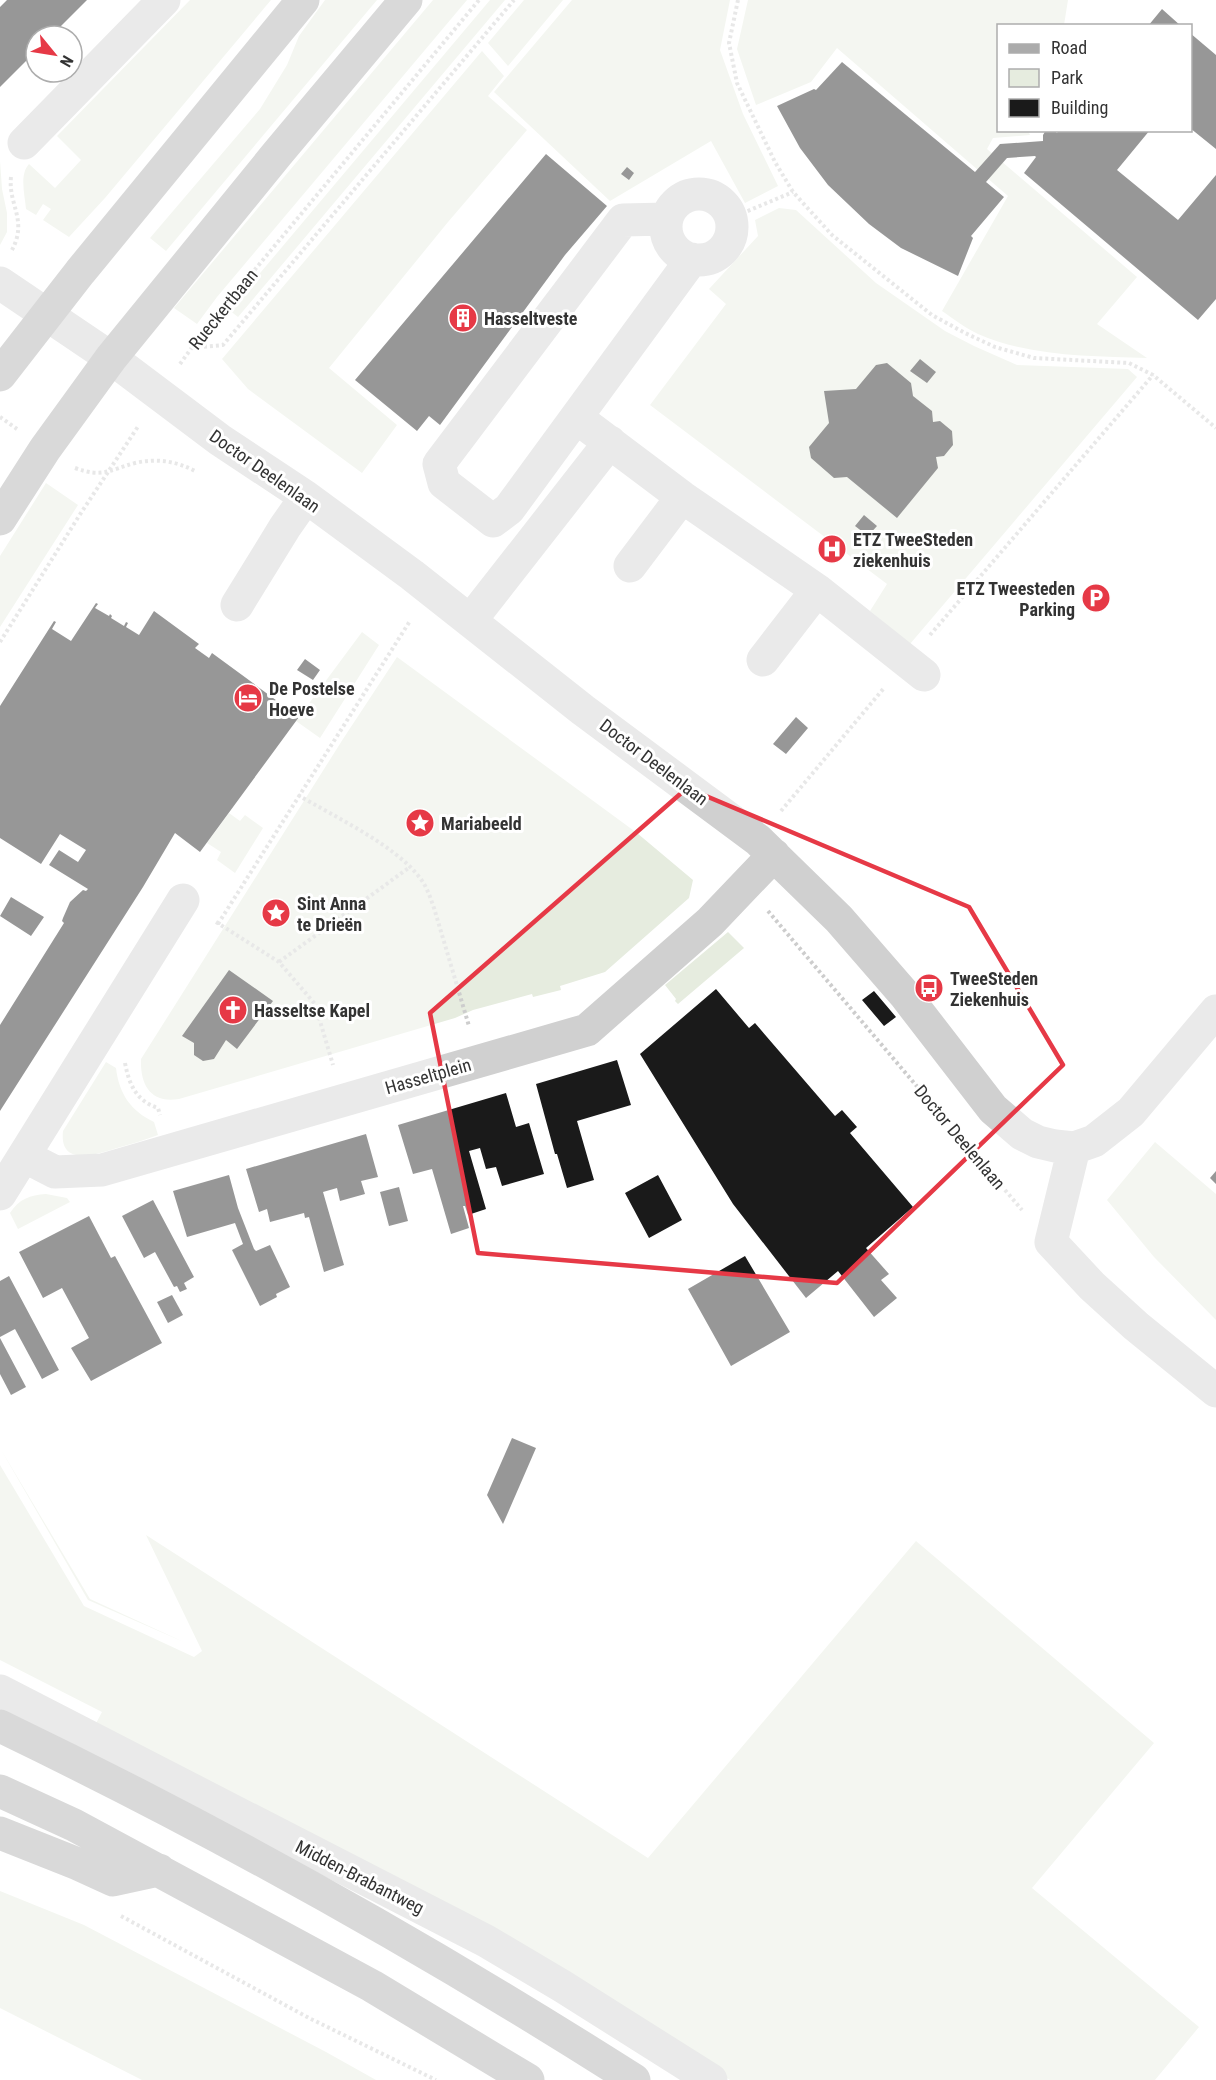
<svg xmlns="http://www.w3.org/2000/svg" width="1216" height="2080" viewBox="0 0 1216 2080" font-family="'Roboto Condensed',sans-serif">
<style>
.green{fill:#e6ecdf}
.building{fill:#1a1a1a}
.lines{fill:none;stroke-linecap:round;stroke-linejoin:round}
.path{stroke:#cdcdcd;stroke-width:4;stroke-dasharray:3 3;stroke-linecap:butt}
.minor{stroke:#d0d0d0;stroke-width:33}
.major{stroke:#ababab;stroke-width:33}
.marked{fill:none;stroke:#e63946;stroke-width:4.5;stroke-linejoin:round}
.labels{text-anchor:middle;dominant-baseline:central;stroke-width:6;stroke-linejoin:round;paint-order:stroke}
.street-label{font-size:18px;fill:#333;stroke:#fff}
.poi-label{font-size:18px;font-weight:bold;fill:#333;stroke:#fff;text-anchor:start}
</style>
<rect width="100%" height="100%" fill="#fff"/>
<!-- green -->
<path class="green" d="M190,0H271L105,198L69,237L43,220L51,209L43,204L36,215L26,209C25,195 19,175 29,164L55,188L81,160L57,136Z
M325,0H377L166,251L150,238L260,109L287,65L299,36Z
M433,0H467L217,297L197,324L174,308Z
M490,0H505L238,317L229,310Z
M524,0H563L508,66L488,43Z
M572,0H730L720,50L743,114L778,186L745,203L711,141L610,201L494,92Z
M748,0H1068L1064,25L998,26V130L1028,131L1030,135L993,138L987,149L1137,277L1097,324L1147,358C1090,356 1031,357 978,334C965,328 954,319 942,311L1008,196L837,48L811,82L756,105L737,49Z
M482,51L504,76L488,96L527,130L448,222L329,368L397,425L362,473L248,389L222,359Z
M0,161L2,189L7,213V232L0,245Z
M779,208L796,210L876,283L945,331L974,346L1017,365L1128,369L1137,377L910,644L870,611L887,584L650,405L726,304L709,289L758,236L755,220Z
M46,483L78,505L0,627V556Z
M362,632L379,645L320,738L296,721Z
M397,657L637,833L693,880L689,898L605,972L560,986L561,990L533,997L532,994L473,1010L455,1018L179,1099C150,1104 140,1084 141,1059L343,739Z
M229,813L240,821L245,815L263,828L235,873L217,860L221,852L207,843Z
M728,932L744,948L678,1004L675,1001L676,999L665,985Z
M106,1062L116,1068C119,1094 131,1111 154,1122L158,1135C145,1140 131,1144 117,1148C97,1154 59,1168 63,1131Z
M1155,1142L1216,1194V1320L1154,1257L1107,1200Z
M46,1194L67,1198L70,1202L18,1229L10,1213C19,1199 30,1195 46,1194Z
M0,1448L90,1599L186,1643L88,1600Z
M0,1465L84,1606L194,1657L202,1651L146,1535L648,1858L916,1541L1154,1743L1032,1888L1199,2027L1155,2080H730L639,2021L93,1729L102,1712L0,1660Z
M0,1891L84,1925L326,2052L376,2080H142L0,2008Z"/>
<!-- building -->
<path class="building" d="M7,0H87L51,36H36V51L0,87V7Z
M1162,9L1181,26H1148Z
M1190,33L1216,55V149L1190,128Z
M842,62L975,172L1000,144L1043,141V135L1046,130H1054L1057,133L1059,130H1150L1117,170L1178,220L1216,175V299L1198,320L1024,173L1036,157L1035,156L1007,158L986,182L1004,197L971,236L973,238L958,276L901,248L869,224L828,185L800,148L777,106L814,89L816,90Z
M546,154L607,206L565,255L440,425L429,416L417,431L355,380Z
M627,167L634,173L629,180L621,174Z
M920,359L936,372L927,383L910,371Z
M887,363L911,383L913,396L932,411L933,422L940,421L952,431L953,445L944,456L936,457L938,468L897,518L847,477L834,478L811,458L809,447L829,423L824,391L856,389L876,365Z
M864,515L877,526L868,536L855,526Z
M96,603L98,604L95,608L109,616L110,614L112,616L111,618L124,626L126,622L128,623L126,627L139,635L154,611L199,644L195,648L209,658L212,653L299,717L200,852L175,833L143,887L0,1111V1025L64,923L62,921L63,918L70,902L83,890L86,891L88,889L49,865L59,850L78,862L86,850L60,834L41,864L0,838V706L54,621L56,622L52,629L71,641Z
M305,659L320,670L313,680L297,670Z
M796,717L808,728L786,754L773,744Z
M11,897L44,917L31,936L0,916Z
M229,970L273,1001L237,1049L226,1040L214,1059L203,1061L194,1055V1043L182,1036Z
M716,989L749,1028L755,1023L835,1116L842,1110L857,1127L850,1133L913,1207L866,1248L889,1274L881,1280L897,1298L874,1317L838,1271L806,1298L733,1204L640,1054Z
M874,991L896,1017L884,1026L862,1000Z
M617,1060L631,1105L577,1121L594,1180L567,1188L557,1154H555L536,1084Z
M506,1093L516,1127L529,1123L544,1174L502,1186L496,1167L486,1169L480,1148L469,1151L486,1209L468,1215L465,1206H463L469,1228L451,1234L432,1169L413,1174L398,1125Z
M366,1134L378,1177L361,1181L365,1194L340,1201L337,1188L323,1192L344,1265L324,1272L309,1217L305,1218L304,1213L270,1222L267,1209L259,1212L246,1169Z
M1216,1171V1184L1210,1178Z
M229,1175L238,1208L254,1249L256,1251L270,1245L290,1287L276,1294L277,1297L260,1306L232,1250L243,1244L235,1223L187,1237L173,1191Z
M658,1175L682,1220L649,1238L625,1193Z
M399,1187L408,1221L389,1226L380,1192Z
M153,1200L194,1277L184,1283L187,1289L180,1292L177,1286L174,1287L155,1252L144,1258L122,1216Z
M89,1216L111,1258L115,1256L162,1343L91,1381L71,1348L89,1338L62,1288L43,1298L19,1252Z
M745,1256L790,1332L731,1366L688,1289Z
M9,1276L59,1370L42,1379L15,1329L0,1337V1281Z
M172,1295L183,1315L168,1323L157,1302Z
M0,1338L26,1387L11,1395L0,1374Z
M512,1438L536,1448L503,1524L487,1495Z"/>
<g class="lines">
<!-- path -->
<path class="path" d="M738,0L729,43L737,83L775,162L793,192L832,235L932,315L965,333L995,347L1034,358L1129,363L1153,375L1216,428
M11,177C8,205 28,220 12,250
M731,218L793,192
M192,348L223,345L514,0
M180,364L203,332L479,0
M0,417L17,429
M75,468C103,478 109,470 135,463C156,458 176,461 195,471
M930,635L1153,375
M0,642L79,516L139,425
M298,795C335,817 395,845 420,878C427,887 430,897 434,908L469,1026
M781,811L884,688
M768,911L1022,1210
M216,922L279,962L315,1004L333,1065
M218,924L410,621
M279,962L410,867
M125,1063C129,1084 136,1101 158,1108L160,1115
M121,1916L309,2018L436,2080"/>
<!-- minor -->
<path class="minor" d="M24,143L164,0
M666 227a33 33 0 1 1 66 0a33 33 0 1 1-66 0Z
M667,219L623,220L439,464L444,483L493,521L509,509L692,259
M0,283L111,358L220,440L306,497L412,575L583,710L758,840L839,919L905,995L993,1109L1022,1134L1038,1142L1055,1146L1074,1148L1094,1141L1131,1112L1216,1011
M577,418L682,497L817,590L924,675
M630,566L682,497
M237,605L285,527L306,497
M470,621L610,442
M763,660L817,590
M1074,1148L1051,1242L1092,1286L1136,1326L1216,1391
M24,1156L55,1172L102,1170L587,1030L710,922L774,855
M0,1194L183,900
M0,1691L486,1941L562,1986L711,2080"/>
<!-- major -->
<path class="major" d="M0,375L80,272L303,0
M0,519L45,449L111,358L277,154L406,0
M0,1726C218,1831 430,1950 634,2080
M0,1791L74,1825L372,1986L528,2080
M0,1833L78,1864L113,1880L159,1870"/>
</g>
<!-- marked area -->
<path d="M0 0H1216V2080H0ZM687,788L969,907L1063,1065L837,1283L478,1253L430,1013Z" fill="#fff" fill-opacity=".55" fill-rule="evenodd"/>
<path class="marked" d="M687,788L969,907L1063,1065L837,1283L478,1253L430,1013Z"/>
<!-- icons -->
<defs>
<g id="building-disc" transform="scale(1.5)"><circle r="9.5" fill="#e63946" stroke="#fff"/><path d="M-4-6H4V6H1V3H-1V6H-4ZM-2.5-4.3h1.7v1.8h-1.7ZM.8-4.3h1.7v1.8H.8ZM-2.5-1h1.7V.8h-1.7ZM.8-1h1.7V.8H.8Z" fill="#fff"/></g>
<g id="hospital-disc" transform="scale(1.5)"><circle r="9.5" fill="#e63946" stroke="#fff"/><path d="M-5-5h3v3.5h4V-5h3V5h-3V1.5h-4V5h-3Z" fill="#fff"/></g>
<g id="parking-disc" transform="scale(1.5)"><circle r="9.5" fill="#e63946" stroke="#fff"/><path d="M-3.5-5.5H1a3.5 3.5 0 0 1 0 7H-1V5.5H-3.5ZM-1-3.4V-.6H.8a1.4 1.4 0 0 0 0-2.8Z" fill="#fff"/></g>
<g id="hotel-disc" transform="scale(1.5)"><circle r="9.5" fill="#e63946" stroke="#fff"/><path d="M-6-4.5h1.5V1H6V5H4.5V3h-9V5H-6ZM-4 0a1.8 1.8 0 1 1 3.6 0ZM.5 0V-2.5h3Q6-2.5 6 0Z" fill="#fff"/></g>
<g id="sight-disc" transform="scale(1.5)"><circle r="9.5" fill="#e63946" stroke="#fff"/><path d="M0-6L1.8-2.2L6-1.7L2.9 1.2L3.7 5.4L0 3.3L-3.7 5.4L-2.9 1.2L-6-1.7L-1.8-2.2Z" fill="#fff"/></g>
<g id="bus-disc" transform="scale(1.5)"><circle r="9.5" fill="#e63946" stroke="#fff"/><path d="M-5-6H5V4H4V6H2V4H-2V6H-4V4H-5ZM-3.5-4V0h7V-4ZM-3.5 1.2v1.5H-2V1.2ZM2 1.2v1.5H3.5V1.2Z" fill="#fff"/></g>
<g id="church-disc" transform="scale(1.5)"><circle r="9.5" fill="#e63946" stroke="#fff"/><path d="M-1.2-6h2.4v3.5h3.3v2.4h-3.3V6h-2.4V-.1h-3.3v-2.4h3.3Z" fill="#fff"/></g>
</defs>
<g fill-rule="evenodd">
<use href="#building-disc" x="463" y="318"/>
<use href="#hospital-disc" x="832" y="549"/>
<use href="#parking-disc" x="1096" y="598"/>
<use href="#hotel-disc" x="248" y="698"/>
<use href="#sight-disc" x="420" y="823"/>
<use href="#sight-disc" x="276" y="913"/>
<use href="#bus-disc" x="929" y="988"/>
<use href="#church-disc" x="233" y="1010"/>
</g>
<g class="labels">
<!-- street labels -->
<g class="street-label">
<text transform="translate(223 309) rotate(-51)">Rueckertbaan</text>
<text transform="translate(265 471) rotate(35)">Doctor Deelenlaan</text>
<text transform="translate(654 762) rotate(37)">Doctor Deelenlaan</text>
<text transform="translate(428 1076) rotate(-16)">Hasseltplein</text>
<text transform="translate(960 1137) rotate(50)">Doctor Deelenlaan</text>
<text transform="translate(360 1877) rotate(27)">Midden-Brabantweg</text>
</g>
<!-- poi labels -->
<g class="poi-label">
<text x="484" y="318">Hasseltveste</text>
<text x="853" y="539">ETZ TweeSteden<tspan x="853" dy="21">ziekenhuis</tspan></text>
<text x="1075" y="588" text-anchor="end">ETZ Tweesteden<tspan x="1075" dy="21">Parking</tspan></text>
<text x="269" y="688">De Postelse<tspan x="269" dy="21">Hoeve</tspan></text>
<text x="441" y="823">Mariabeeld</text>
<text x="297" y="903">Sint Anna<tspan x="297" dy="21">te Drieën</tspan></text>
<text x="950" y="978">TweeSteden<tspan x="950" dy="21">Ziekenhuis</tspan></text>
<text x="254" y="1010">Hasseltse Kapel</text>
</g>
</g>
<!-- legend -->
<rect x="997" y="24" width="195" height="108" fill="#ffffff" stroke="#adadad" stroke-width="1.5"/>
<rect x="1009" y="44" width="30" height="9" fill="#ababab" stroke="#adadad" stroke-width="1.5"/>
<text x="1051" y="54" font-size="18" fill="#333333">Road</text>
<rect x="1009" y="69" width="30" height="18" fill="#e6ecdf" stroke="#adadad" stroke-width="1.5"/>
<text x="1051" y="84" font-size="18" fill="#333333">Park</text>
<rect x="1009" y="99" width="30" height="18" fill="#1a1a1a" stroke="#adadad" stroke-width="1.5"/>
<text x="1051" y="114" font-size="18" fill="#333333">Building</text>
<!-- north arrow -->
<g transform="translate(54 54) rotate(120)"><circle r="28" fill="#ffffff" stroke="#adadad" stroke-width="1.5"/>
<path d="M0-4.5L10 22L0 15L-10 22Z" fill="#e63946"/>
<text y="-9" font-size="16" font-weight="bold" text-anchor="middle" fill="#333333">N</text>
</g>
</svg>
